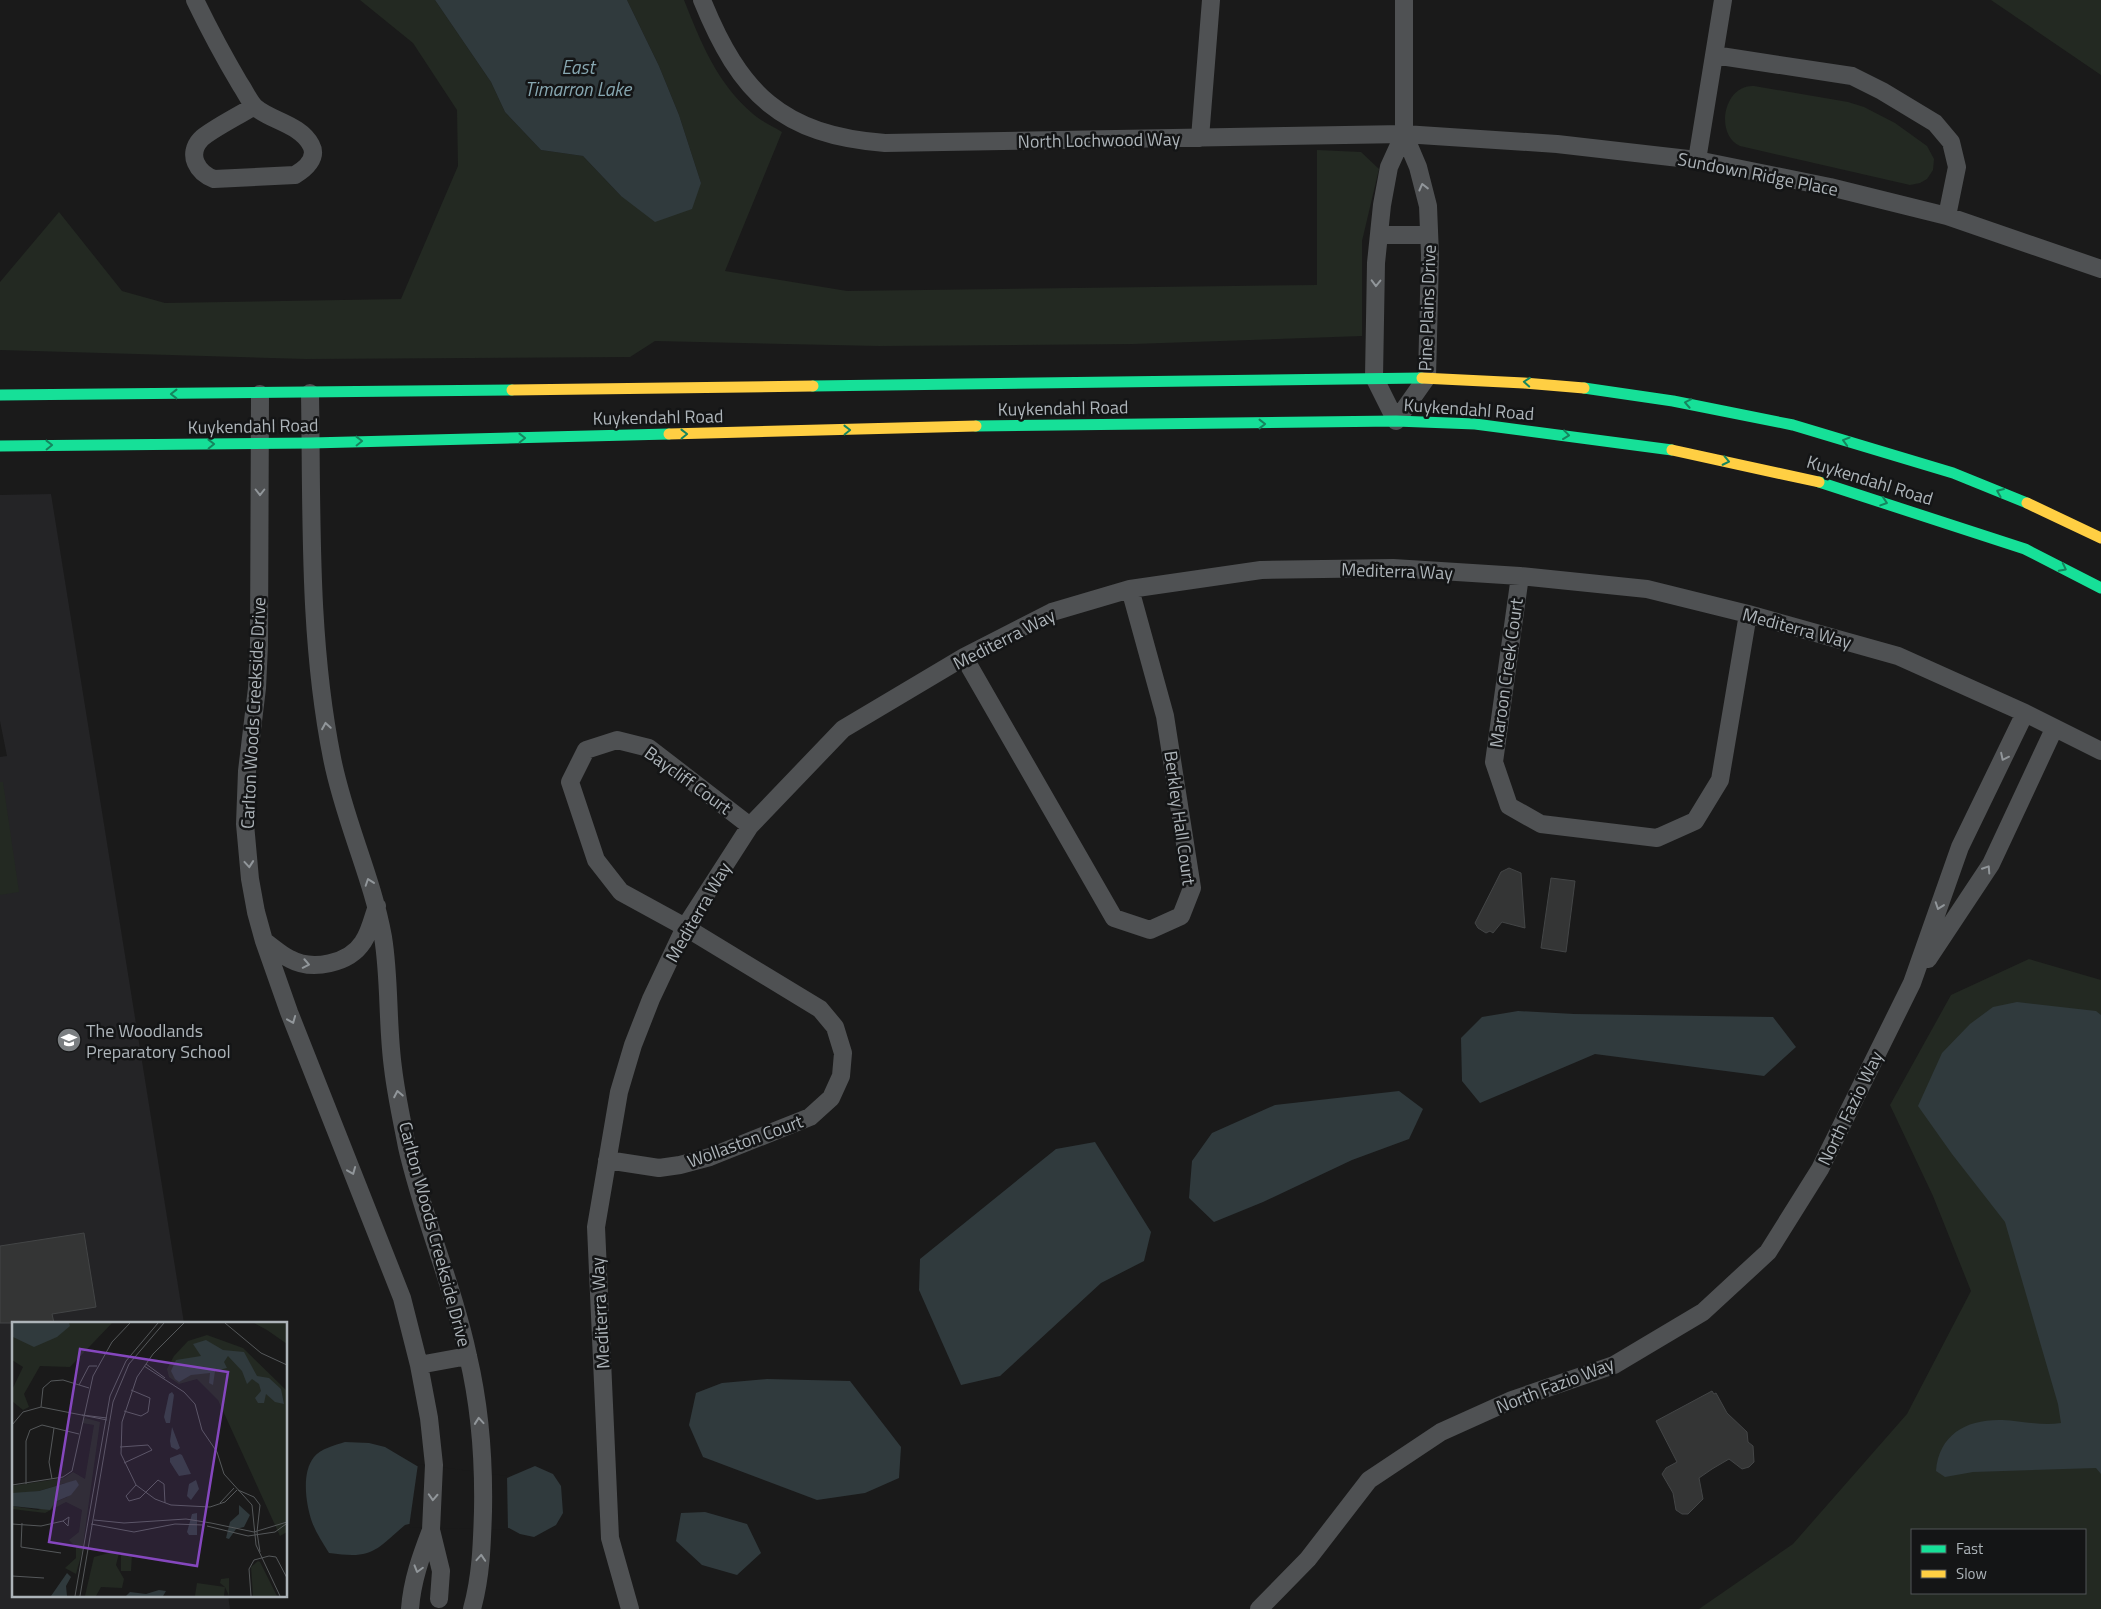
<svg xmlns="http://www.w3.org/2000/svg" width="2101" height="1609" viewBox="0 0 2101 1609" font-family="'Titillium Web',sans-serif">
<style>
.built{fill:#242426}
.green{fill:#232922;fill-rule:evenodd}
.water{fill:#303a3d}
.pier{fill:#1a1a1a}
.building{fill:#343535;stroke:#434546}
.lines{fill:none;stroke-linecap:round;stroke-linejoin:round}
.street{stroke:#4f5153;stroke-width:18}
.fast{stroke:#16e098;stroke-width:11}
.slow{stroke:#ffcf43;stroke-width:11}
.oneway{stroke:#91969a}
.oneway2{stroke:#15855e}
.labels{text-anchor:middle;dominant-baseline:central;stroke-width:5;stroke-linejoin:round;paint-order:stroke}
.street-label{font-size:18px;fill:#adb4b9;stroke:#141516}
.poi-label{font-size:18px;fill:#adb4b9;stroke:#141516;text-anchor:start}
.water-label{font-size:19px;font-style:italic;fill:#87a7b1;stroke:#141516}
.inset-road{fill:none;stroke:#55585a;stroke-width:1}
.view{fill:#8547be;fill-opacity:0.15;stroke:#8547be;stroke-width:2.5}
.inset-edge{fill:none;stroke:#adb4b9;stroke-width:2.5}
</style>
<rect width="100%" height="100%" fill="#1a1a1a"/>
<!-- built -->
<path class="built" d="M51,494L184,1323H14V1595H228L230,1609H0V757L7,756L0,721V495Z"/>
<!-- green -->
<path class="green" d="M360,0H435L491,82L505,112L541,150L583,156L621,196L701,183L679,115L659,66L627,0H684C701,43 717,83 753,114C761,121 772,126 782,132L725,271L847,291L1317,285V150L1361,152L1379,169L1362,241V336L1133,344L879,346L655,341L630,357L306,359L0,350V282L59,212L122,291L165,303L401,299L458,166L457,110L413,43Z
M1991,0H2101V75Z
M1754,86L1848,102L1864,107L1895,123L1927,146L1934,159L1933,170L1927,179L1920,183L1910,185L1740,146C1714,134 1724,84 1754,86Z
M0,782H3L19,892L0,895Z
M2029,959L2101,980V1609H1699L1793,1544L1907,1414L1971,1291L1933,1196L1890,1105L1951,995ZM1912,1530H2085V1593H1912Z"/>
<!-- water -->
<path class="water" d="M435,0H627L659,66L679,115L701,183L692,209L655,222L621,196L583,156L541,150L505,112L491,82Z
M2017,1002L2096,1011L2101,1015V1474L2096,1468L1973,1472L1945,1477L1936,1471C1939,1434 1967,1419 2002,1420C2022,1421 2041,1426 2061,1423L2058,1404L2005,1222L1952,1154L1918,1106L1942,1053L1970,1024L1993,1007Z
M1518,1011L1574,1014L1773,1017L1796,1047L1764,1076L1595,1054L1480,1103L1462,1081L1461,1038L1482,1017Z
M1399,1091L1423,1109L1409,1139L1352,1160L1263,1202L1214,1222L1189,1198L1192,1161L1212,1133L1275,1105Z
M1095,1142L1151,1232L1144,1261L1101,1283L1000,1376L961,1385L919,1290L920,1259L1056,1149Z
M767,1379L850,1381L901,1447L899,1478L865,1493L817,1500L703,1457L689,1425L696,1393L722,1383Z
M345,1442L369,1443L385,1447L417,1466L507,1478L535,1466L553,1474L561,1486L563,1513L556,1525L534,1537L520,1534L509,1528L409,1524L405,1525C374,1552 372,1559 329,1553C323,1543 316,1533 312,1522C306,1505 301,1473 314,1457C320,1449 335,1445 345,1442Z
M705,1512L747,1524L761,1553L737,1575L702,1565L676,1541L681,1513Z"/>
<!-- pier -->
<path class="pier" d="M418,1464L507,1476L508,1530L409,1527Z"/>
<!-- building -->
<path class="building" d="M1509,868L1521,873L1525,928L1502,922L1493,933L1490,931L1486,933L1478,928L1475,923L1501,872Z
M1551,878L1575,881L1566,952L1541,948Z
M84,1233L96,1307L52,1314L54,1323H0V1246Z
M1712,1391L1714,1394L1716,1393L1727,1413L1747,1432L1748,1442L1753,1446L1754,1462L1749,1467L1742,1469L1729,1459L1712,1469L1699,1478L1703,1499L1688,1514H1682L1676,1510L1673,1493L1662,1474L1666,1468L1677,1462L1656,1421Z"/>
<g class="lines">
<!-- street -->
<path class="street" d="M195,0C209,29 224,57 240,84C245,91 249,101 255,107C271,121 300,124 311,145C318,158 305,169 295,175L214,179C198,173 186,155 201,139C210,130 242,114 254,106
M702,0C740,94 782,135 885,143L1404,134L1557,144L1697,160L1830,187L1947,216L2101,269
M1714,55L1852,76L1882,91L1935,123L1951,142L1957,167L1947,216
M1404,134L1389,167L1382,205L1376,263L1374,377L1396,421L1427,377L1430,255L1428,206L1418,167L1404,134V0
M1200,138L1211,0
M1697,160L1723,0
M1379,235H1429
M310,393C312,515 308,638 332,758C344,820 372,876 383,937C390,980 387,1024 393,1068C396,1094 402,1121 407,1147C423,1218 453,1285 468,1356C480,1407 484,1459 483,1511C482,1544 481,1577 472,1609
M260,394L259,645L257,688L247,771L245,824L250,879L256,912L264,941L289,1012L402,1298L419,1365L429,1418L434,1465L431,1530L441,1571L439,1599
M1520,576L1494,762L1509,806L1541,824L1657,838L1695,821L1720,780L1748,614
M964,657L1114,918L1150,930L1181,916L1192,888L1165,716L1130,589
M264,941C273,947 281,955 290,959C312,971 349,964 363,942C370,932 373,917 377,906
M1928,959L1991,864L2054,729
M607,1160L659,1168L680,1165L710,1157L810,1117L831,1098L841,1076L843,1053L835,1027L820,1009L685,927L621,892L596,860L570,782L586,750L617,740L649,748L750,826
M419,1365L468,1356
M410,1609C412,1581 421,1556 431,1530
M630,1609L610,1538L596,1227L619,1092L633,1045L651,999L685,927L750,826L843,729L964,657L1052,612L1130,589L1261,570L1393,568L1520,576L1647,589L1748,614L1898,656L2025,713L2101,751
M1259,1609L1308,1559L1369,1480L1441,1432L1512,1400L1614,1365L1703,1312L1768,1252L1820,1169L1912,983L1960,847L2025,713"/>
<!-- fast -->
<path class="fast" d="M813,386L1422,378
M1584,388L1673,401L1793,425L1953,473L2027,503
M0,395L512,390
M976,426L1396,421L1475,424L1672,450
M0,446L311,443L669,434
M1819,482L2025,549L2101,588"/>
<!-- slow -->
<path class="slow" d="M1422,378L1524,383L1584,388
M512,390L813,386
M669,434L976,426
M1672,450L1819,482
M2027,503L2101,538"/>
</g>
<!-- one-way arrows -->
<defs><path id="oneway-chevron" d="M-2-3.5L2.5 0L-2 3.5" fill="none" stroke-width="1.6" stroke-linecap="round" stroke-linejoin="round" transform="scale(1.25)"/></defs>
<g class="oneway">
<use href="#oneway-chevron" transform="translate(1423 187) rotate(-104)"/>
<use href="#oneway-chevron" transform="translate(1376 283) rotate(91)"/>
<use href="#oneway-chevron" transform="translate(260 492) rotate(90)"/>
<use href="#oneway-chevron" transform="translate(326 726) rotate(-99)"/>
<use href="#oneway-chevron" transform="translate(2004 757) rotate(116)"/>
<use href="#oneway-chevron" transform="translate(249 864) rotate(85)"/>
<use href="#oneway-chevron" transform="translate(1987 869) rotate(-57)"/>
<use href="#oneway-chevron" transform="translate(369 882) rotate(-109)"/>
<use href="#oneway-chevron" transform="translate(1939 906) rotate(109)"/>
<use href="#oneway-chevron" transform="translate(306 964) rotate(11)"/>
<use href="#oneway-chevron" transform="translate(292 1020) rotate(68)"/>
<use href="#oneway-chevron" transform="translate(398 1094) rotate(-101)"/>
<use href="#oneway-chevron" transform="translate(352 1171) rotate(68)"/>
<use href="#oneway-chevron" transform="translate(479 1421) rotate(-95)"/>
<use href="#oneway-chevron" transform="translate(433 1497) rotate(93)"/>
<use href="#oneway-chevron" transform="translate(481 1558) rotate(-86)"/>
<use href="#oneway-chevron" transform="translate(418 1569) rotate(106)"/>
</g>
<g class="oneway2">
<use href="#oneway-chevron" transform="translate(1527 382) rotate(-176)"/>
<use href="#oneway-chevron" transform="translate(174 394) rotate(180)"/>
<use href="#oneway-chevron" transform="translate(1688 403) rotate(-169)"/>
<use href="#oneway-chevron" transform="translate(1262 424)"/>
<use href="#oneway-chevron" transform="translate(847 430) rotate(-1)"/>
<use href="#oneway-chevron" transform="translate(684 434) rotate(-1)"/>
<use href="#oneway-chevron" transform="translate(1566 435) rotate(7)"/>
<use href="#oneway-chevron" transform="translate(522 438) rotate(-1)"/>
<use href="#oneway-chevron" transform="translate(359 441) rotate(-1)"/>
<use href="#oneway-chevron" transform="translate(1846 441) rotate(-164)"/>
<use href="#oneway-chevron" transform="translate(211 444) rotate(-1)"/>
<use href="#oneway-chevron" transform="translate(49 445) rotate(-1)"/>
<use href="#oneway-chevron" transform="translate(1726 461) rotate(12)"/>
<use href="#oneway-chevron" transform="translate(2000 492) rotate(-157)"/>
<use href="#oneway-chevron" transform="translate(1884 502) rotate(18)"/>
<use href="#oneway-chevron" transform="translate(2063 568) rotate(27)"/>
</g>
<!-- icons -->
<defs>
<g id="school-disc" transform="scale(1.25)"><circle r="9.5" fill="#7a7e81" stroke="#141516"/><path d="M0-5L7-2L0 1L-7-2ZM-4 1L0 2.5L4 1V4Q0 6-4 4Z" fill="#fff"/></g>
</defs>
<g fill-rule="evenodd">
<use href="#school-disc" x="69" y="1040"/>
</g>
<g class="labels">
<!-- street labels -->
<g class="street-label">
<text transform="translate(1099 140) rotate(-1)">North Lochwood Way</text>
<text transform="translate(1758 174) rotate(11)">Sundown Ridge Place</text>
<text transform="translate(1427 308) rotate(-88)">Pine Plains Drive</text>
<text transform="translate(1063 408) rotate(-1)">Kuykendahl Road</text>
<text transform="translate(1469 409) rotate(4)">Kuykendahl Road</text>
<text transform="translate(658 417) rotate(-1)">Kuykendahl Road</text>
<text transform="translate(253 426) rotate(-1)">Kuykendahl Road</text>
<text transform="translate(1870 480) rotate(17)">Kuykendahl Road</text>
<text transform="translate(1397 571) rotate(2)">Mediterra Way</text>
<text transform="translate(1797 628) rotate(15)">Mediterra Way</text>
<text transform="translate(1004 639) rotate(-27)">Mediterra Way</text>
<text transform="translate(1506 673) rotate(-82)">Maroon Creek Court</text>
<text transform="translate(253 713) rotate(-87)">Carlton Woods Creekside Drive</text>
<text transform="translate(688 780) rotate(36)">Baycliff Court</text>
<text transform="translate(1180 818) rotate(82)">Berkley Hall Court</text>
<text transform="translate(698 912) rotate(-60)">Mediterra Way</text>
<text transform="translate(1850 1108) rotate(-64)">North Fazio Way</text>
<text transform="translate(745 1141) rotate(-20)">Wollaston Court</text>
<text transform="translate(435 1234) rotate(75)">Carlton Woods Creekside Drive</text>
<text transform="translate(600 1313) rotate(-93)">Mediterra Way</text>
<text transform="translate(1555 1385) rotate(-21)">North Fazio Way</text>
</g>
<!-- poi labels -->
<g class="poi-label">
<text x="86" y="1030">The Woodlands<tspan x="86" dy="21">Preparatory School</tspan></text>
</g>
<!-- water labels -->
<g class="water-label">
<text x="578" y="66">East<tspan x="578" dy="22">Timarron Lake</tspan></text>
</g>
</g>
<!-- overview -->
<g transform="translate(12 1322)">
<rect width="275" height="275" fill="#1a1a1a"/>
<path d="M0,1H100L58,45L28,44L12,72L17,85L11,88L0,79V68L11,45L0,38ZM242,1H275V22L255,8ZM195,13L231,26L274,68L275,210L268,214L206,78L185,57L167,62L157,55L155,47L162,34L176,19ZM73,96L88,100L70,230L64,252L53,246L64,236V225L57,218L67,210L70,188L54,180L33,191L0,187V184L26,188L55,175L67,163L53,161L27,169L5,172L0,171V164L52,156L61,150L73,157L82,103L70,101ZM97,231H107L104,243L112,257L110,266L89,265L84,274H73L82,235ZM109,232H120L119,249H109ZM246,239L248,240L265,274H241L239,245ZM217,256V274L213,265L212,274H183L185,261L213,265L208,261L209,257Z" fill="#232922"/>
<path d="M0,1H57L58,4L45,15L22,25L1,15ZM194,18L211,28L232,30L245,54L257,56L269,67L272,82L263,80L254,72L252,81H246L243,76L249,69L247,62L240,57L235,62L230,49L216,34L212,40L215,46L203,49L201,63L197,61L198,51L179,53L167,60L163,57L159,49L164,38L189,34L181,22ZM160,70L162,73L158,101H154L152,95L157,72ZM160,105L168,126L165,128L159,125L158,119ZM168,132L170,133L179,152L167,154L158,140V136ZM64,158L67,163L59,173L43,180L38,188L0,184V171L27,169ZM184,158L187,167L179,178L175,174L177,162ZM227,183L238,193L232,205L224,207L217,217L214,216L218,200L227,192ZM185,191V213H177L175,210L180,192ZM55,251L59,255L54,264L55,274H39ZM147,268L154,269L151,274H114L118,270L134,272Z" fill="#303a3d"/>
<path class="inset-road" d="M172,1L141,32L125,55L110,100L109,132L124,163L143,177L159,183L198,185L213,180L225,168M213,1L249,31L275,43M134,42L153,56M132,44L172,70L183,82L190,108L205,130L212,152L240,183L244,223L268,274M67,63L77,44H85M29,85L31,66L39,59L51,58L77,66M112,89L129,94L136,90L138,76L119,68M70,93L95,96M0,103L11,90L29,85L95,98M108,125L136,123L140,128L112,141M40,157L37,140L42,106M14,162V119L18,108L30,103L67,112M0,163L51,155L60,149L81,54L100,20L118,1M124,163L114,174L117,179L128,176L146,158L152,162L153,181M226,168L242,175L248,183L245,210L248,230M208,181L222,166M82,198L112,201L174,197L199,201M10,201L9,225L49,231M199,201L242,210L275,200M0,202L29,204L51,199L56,204L57,195L51,199M79,202L122,210L163,202L191,203M195,204L236,214L263,210L274,202M0,254L32,256M63,274L98,74L114,39L146,1M68,274L101,80L117,42L152,1M239,274L237,247L242,238L257,234L264,235L275,256"/>
<path class="view" d="M68,27L216,50L185,244L37,220Z"/>
<rect width="275" height="275" class="inset-edge"/>
</g>
<!-- legend -->
<rect x="1911" y="1529" width="175" height="65" fill="#141516" stroke="#515557"/>
<rect x="1921" y="1545" width="25" height="8" fill="#16e098" stroke="#515557"/>
<text x="1956" y="1554" font-size="15" fill="#adb4b9">Fast</text>
<rect x="1921" y="1570" width="25" height="8" fill="#ffcf43" stroke="#515557"/>
<text x="1956" y="1579" font-size="15" fill="#adb4b9">Slow</text>
</svg>
